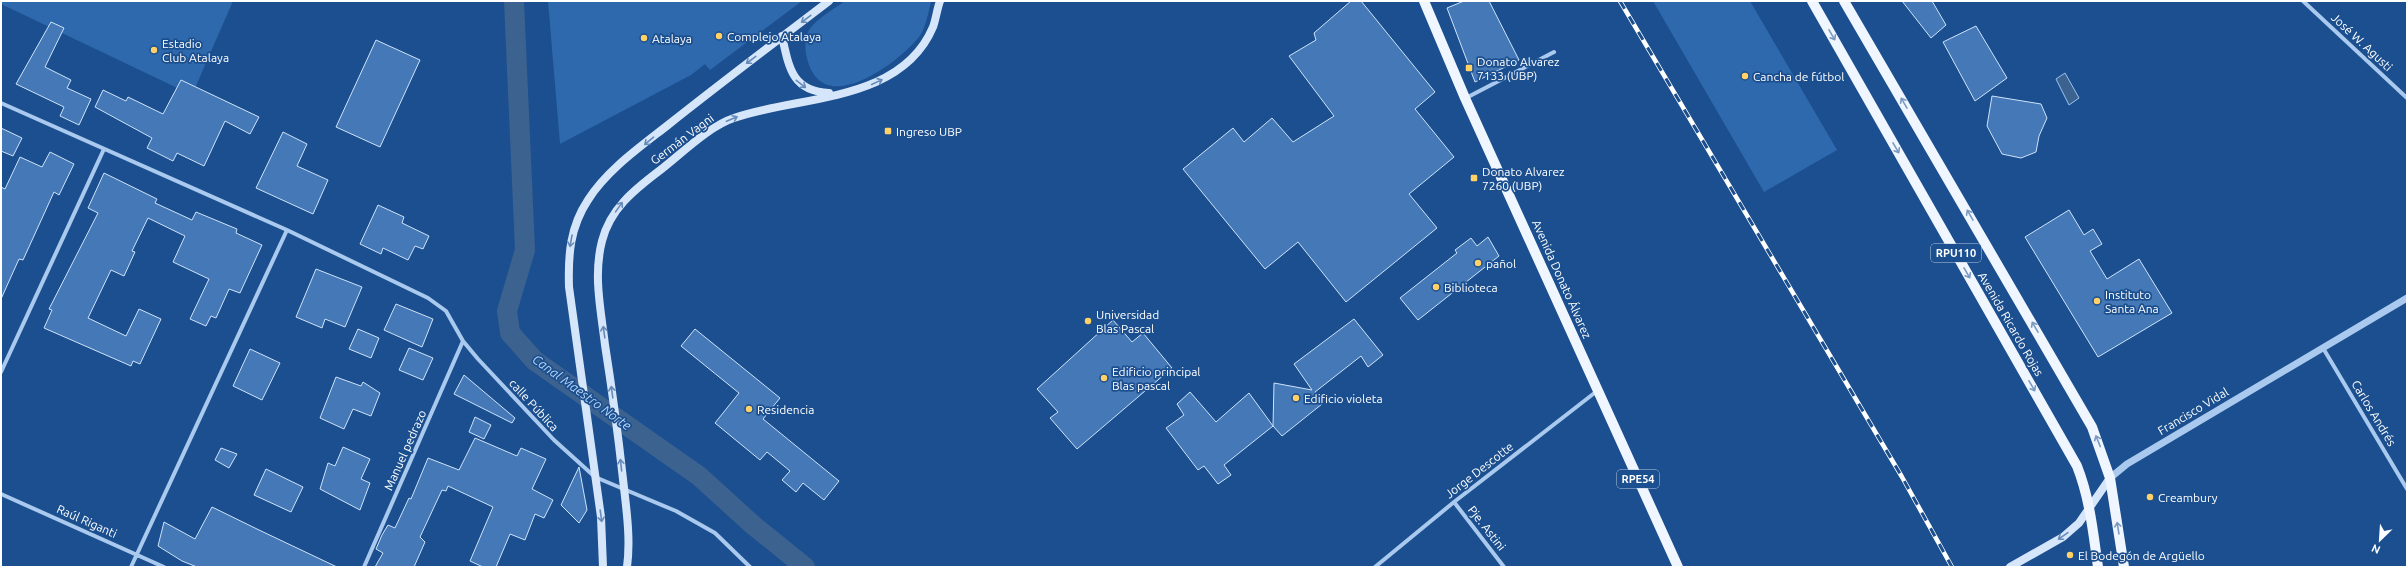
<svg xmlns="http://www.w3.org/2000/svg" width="2408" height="568" viewBox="0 0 2408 568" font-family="Ubuntu,sans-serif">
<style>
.green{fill:#2e69ad}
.water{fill:#3c6290;stroke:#9cc4f0}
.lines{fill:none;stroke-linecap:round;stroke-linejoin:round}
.canal{stroke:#3c6290;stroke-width:20}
.building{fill:#4478b7;stroke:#cfe3fa}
.minor{stroke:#a9c9ee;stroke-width:4}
.tertiary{stroke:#a9c9ee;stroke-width:7}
.secondary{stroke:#d6e6fa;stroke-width:8}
.primary{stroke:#f0f6ff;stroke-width:10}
.rail-casing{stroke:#fff;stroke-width:4.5}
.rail{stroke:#1b4f8f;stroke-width:3;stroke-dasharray:9;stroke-linecap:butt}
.oneway{stroke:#668bba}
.oneway2{stroke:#7b9ac1}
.poi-dot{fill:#ffd166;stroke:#1b4f8f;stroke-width:1.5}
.labels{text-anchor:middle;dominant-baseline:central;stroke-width:3.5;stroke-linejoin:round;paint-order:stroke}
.shield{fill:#1b4f8f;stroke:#bbcadd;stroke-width:1}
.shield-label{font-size:11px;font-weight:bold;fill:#fff}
.poi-label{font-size:12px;fill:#fff;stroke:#1b4f8f;text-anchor:start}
.street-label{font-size:12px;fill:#fff;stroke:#1b4f8f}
.water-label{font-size:13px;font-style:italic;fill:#b5d3f5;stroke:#1b4f8f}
</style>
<rect width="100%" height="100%" fill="#1b4f8f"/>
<!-- green -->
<path class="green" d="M1,1H233L192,95L1,4Z
M548,1H802L710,70L705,64L691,75L560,144Z
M845,1L931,2C928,13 926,28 919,37C898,63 825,118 808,62C805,53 804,41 808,32C814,20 834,9 845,1Z
M1653,1H1750L1837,150L1764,192Z"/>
<!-- water -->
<path class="water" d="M2065,73L2079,98L2069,105L2056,79Z"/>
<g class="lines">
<!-- canal -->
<path class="canal" d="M514,1L525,250L507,311L510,333L535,361L699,476L753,525L805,567"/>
</g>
<!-- building -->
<path class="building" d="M1351,1H1361L1435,92L1415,109L1454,157L1409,194L1437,228L1346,302L1298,242L1265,269L1183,169L1233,128L1244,142L1272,118L1293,142L1334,116L1289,56L1316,40L1314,33Z
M1464,1H1489L1519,60L1475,82L1447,8Z
M1902,1H1932L1946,25L1931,38Z
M51,22L64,28L45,67L71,80L67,88L91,99L79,125L60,116L64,107L16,84Z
M1976,26L2007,78L1975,101L1943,42Z
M376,40L420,60L380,147L336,127Z
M181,80L259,117L250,134L225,121L204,166L177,153L173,161L147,148L152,138L95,107L103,90L126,101L128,97L163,114Z
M1992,96L2041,104L2047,118L2039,136L2036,152L2021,158L2002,154L1987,126Z
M1,128L22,138L13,156L1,151Z
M283,132L307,144L297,166L328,180L313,214L256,188Z
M50,152L74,164L59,195L54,192L23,260L19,259L1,299V187L5,189L20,157L42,167Z
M104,173L157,199L155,203L192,220L196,212L237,229L236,233L262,245L240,293L229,289L216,318L211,316L206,326L190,319L209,279L173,262L185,236L148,218L132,251L135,252L124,276L111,270L88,318L126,336L139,309L161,319L140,364L133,361L131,366L44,328L52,310L49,309L98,213L88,208Z
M378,205L404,217L402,223L429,236L423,249L415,246L408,260L383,248L381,254L360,244Z
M2069,210L2084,235L2093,229L2102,244L2090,251L2107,279L2139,259L2172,313L2098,357L2025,237Z
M1488,237L1499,256L1418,320L1400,298L1457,253L1455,250L1471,238L1477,246Z
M316,269L362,287L345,327L325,319L322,328L296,317Z
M396,304L433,319L422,347L384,330Z
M1354,319L1383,355L1368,367L1361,356L1315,392L1322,404L1282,436L1273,426L1274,383L1312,390L1294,364Z
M1113,320L1132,342L1143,333L1172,368L1077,449L1050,418L1058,412L1037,389Z
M358,329L379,338L371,358L349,349Z
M695,329L780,398L763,419L839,481L824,500L803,483L796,492L782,480L790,471L767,452L760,460L715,423L739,393L681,346Z
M409,348L433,358L423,380L399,370Z
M250,349L280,363L262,400L233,386Z
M464,375L515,418L512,423L454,394Z
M336,377L361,386L363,382L380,393L371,416L353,409L344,429L320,418Z
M1190,392L1216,422L1249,393L1273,426L1224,465L1231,475L1218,484L1204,466L1198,470L1166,428L1184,415L1177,404Z
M475,417L491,425L484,439L469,432Z
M475,438L517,456L521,448L546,459L532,489L553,500L544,518L535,514L525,540L510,534L496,567H483L470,561L493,507L448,486L446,491L442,490L420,537L425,542L414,567H375L383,553L376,549L382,535L388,525L395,528L409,498L411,499L428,458L459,470Z
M343,447L370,459L361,479L370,483L360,510L320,489L328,463L335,466Z
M221,448L237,454L229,468L215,460Z
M579,467L587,510L579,523L561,505Z
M266,469L303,487L291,512L254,495Z
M212,507L259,530L337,567H197L182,561L158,546L164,522L195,539Z"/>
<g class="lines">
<!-- minor -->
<path class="minor" d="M2303,1L2407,98
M1466,98L1554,52
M1,103L287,230L428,298L446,311L463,341L478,359L554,440L595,477L676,511L715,533L750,567
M2323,348L2407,489
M1,372L104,149
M1,494L164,567
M1454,502L1504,567
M131,567L287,230
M364,567L463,341
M1375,567L1454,502L1597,391"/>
<!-- tertiary -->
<path class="tertiary" d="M2110,478L2127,464L2407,298"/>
<!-- secondary -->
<path class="secondary" d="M782,36C789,68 792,91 829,93
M603,567L601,517L569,287C568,255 570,227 588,200C607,170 640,147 668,125C721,83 775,42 829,1
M627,567C631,538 626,507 623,479C618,434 612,389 605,345C601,310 593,276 602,241C610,209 634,190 659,171C680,155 709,126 734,118C800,95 901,103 933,27C936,19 937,9 940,1
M2010,567L2063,537L2079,523L2110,478"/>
<!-- primary -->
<path class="primary" d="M1424,1L1465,98L1678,567
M1812,1L2077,466C2090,499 2093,532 2098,567
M1844,1L2092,427L2110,478L2124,567"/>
<!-- rail casing -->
<g class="rail-casing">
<path id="rail" d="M1620,1L1902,477L1952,567"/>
</g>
<!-- rail -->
<use href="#rail" class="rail"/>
</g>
<!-- one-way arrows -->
<defs><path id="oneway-shaft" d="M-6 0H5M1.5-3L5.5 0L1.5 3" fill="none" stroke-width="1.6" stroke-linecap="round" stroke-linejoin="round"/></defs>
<g class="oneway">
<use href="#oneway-shaft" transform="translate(806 19) rotate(143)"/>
<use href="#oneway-shaft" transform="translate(751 60) rotate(143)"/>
<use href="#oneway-shaft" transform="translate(877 82) rotate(-25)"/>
<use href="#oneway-shaft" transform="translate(801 84) rotate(38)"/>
<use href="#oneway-shaft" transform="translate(732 119) rotate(-23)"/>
<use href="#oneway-shaft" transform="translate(649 141) rotate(140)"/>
<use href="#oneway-shaft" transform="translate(619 207) rotate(-55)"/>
<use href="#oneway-shaft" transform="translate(571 241) rotate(100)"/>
<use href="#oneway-shaft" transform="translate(604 332) rotate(-98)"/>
<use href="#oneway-shaft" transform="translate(612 392) rotate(-98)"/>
<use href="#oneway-shaft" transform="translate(621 465) rotate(-96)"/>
<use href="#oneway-shaft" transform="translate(601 516) rotate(82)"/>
<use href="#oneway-shaft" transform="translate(2063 536) rotate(145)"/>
</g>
<g class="oneway2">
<use href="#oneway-shaft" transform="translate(1832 35) rotate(60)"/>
<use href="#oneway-shaft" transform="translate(1904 103) rotate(-120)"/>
<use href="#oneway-shaft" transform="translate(1896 148) rotate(60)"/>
<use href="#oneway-shaft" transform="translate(1970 215) rotate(-120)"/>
<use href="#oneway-shaft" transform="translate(1967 273) rotate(60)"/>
<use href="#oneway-shaft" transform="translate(2035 327) rotate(-120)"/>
<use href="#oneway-shaft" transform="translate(2032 386) rotate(60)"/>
<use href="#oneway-shaft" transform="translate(2098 441) rotate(-112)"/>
<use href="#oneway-shaft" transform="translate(2118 528) rotate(-99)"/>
</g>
<!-- markers -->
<g class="poi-dot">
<circle cx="719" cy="36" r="4"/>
<circle cx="644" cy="38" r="4"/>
<circle cx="154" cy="50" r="4"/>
<rect x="1465" y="64" width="8" height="8" rx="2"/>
<circle cx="1745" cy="76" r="4"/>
<rect x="884" y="127" width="8" height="8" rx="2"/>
<rect x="1470" y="174" width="8" height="8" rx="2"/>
<circle cx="1478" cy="263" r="4"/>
<circle cx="1436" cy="287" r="4"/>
<circle cx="2097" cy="301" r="4"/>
<circle cx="1088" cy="321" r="4"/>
<circle cx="1104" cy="378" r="4"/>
<circle cx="1296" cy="398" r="4"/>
<circle cx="749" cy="409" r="4"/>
<circle cx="2150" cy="497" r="4"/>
<circle cx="2070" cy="555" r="4"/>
</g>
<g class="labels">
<!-- shield labels -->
<g class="shield">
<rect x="1931" y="244" width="50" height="18" rx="3"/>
<rect x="1617" y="470" width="42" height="18" rx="3"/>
</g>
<g class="shield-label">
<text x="1956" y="253">RPU110</text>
<text x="1638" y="479">RPE54</text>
</g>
<!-- poi labels -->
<g class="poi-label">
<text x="727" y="36">Complejo Atalaya</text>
<text x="652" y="38">Atalaya</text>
<text x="162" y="43">Estadio<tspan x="162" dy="14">Club Atalaya</tspan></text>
<text x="1477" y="61">Donato Alvarez<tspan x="1477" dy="14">7133 (UBP)</tspan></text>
<text x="1753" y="76">Cancha de fútbol</text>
<text x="896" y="131">Ingreso UBP</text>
<text x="1482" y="171">Donato Alvarez<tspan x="1482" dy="14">7260 (UBP)</tspan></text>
<text x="1486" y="263">pañol</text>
<text x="1444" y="287">Biblioteca</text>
<text x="2105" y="294">Instituto<tspan x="2105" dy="14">Santa Ana</tspan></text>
<text x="1096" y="314">Universidad<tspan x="1096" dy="14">Blas Pascal</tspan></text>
<text x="1112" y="371">Edificio principal<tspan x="1112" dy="14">Blas pascal</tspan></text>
<text x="1304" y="398">Edificio violeta</text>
<text x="757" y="409">Residencia</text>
<text x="2158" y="497">Creambury</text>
<text x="2078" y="555">El Bodegón de Argüello</text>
</g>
<!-- street labels -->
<g class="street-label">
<text transform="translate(2362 42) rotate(43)">José W. Agusti</text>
<text transform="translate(682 139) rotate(-37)">Germán Vagni</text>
<text transform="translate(1562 279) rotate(66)">Avenida Donato Álvarez</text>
<text transform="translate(2011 324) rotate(60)">Avenida Ricardo Rojas</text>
<text transform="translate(534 405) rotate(47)">calle Pública</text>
<text transform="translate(2193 411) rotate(-31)">Francisco Vidal</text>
<text transform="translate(2374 413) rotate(59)">Carlos Andrés</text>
<text transform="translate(405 450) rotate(-66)">Manuel pedrazo</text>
<text transform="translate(1479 470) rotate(-38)">Jorge Descotte</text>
<text transform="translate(87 521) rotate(24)">Raúl Riganti</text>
<text transform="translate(1487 528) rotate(52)">Pje. Astini</text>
</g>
<!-- water labels -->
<g class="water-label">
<text transform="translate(582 392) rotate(36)">Canal Maestro Norte</text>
</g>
</g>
<!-- border -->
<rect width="2408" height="568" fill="none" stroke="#ffffff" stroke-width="4"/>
<!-- north arrow -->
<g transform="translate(2380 540) rotate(205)" stroke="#1b4f8f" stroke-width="3" paint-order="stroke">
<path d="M0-3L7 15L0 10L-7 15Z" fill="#ffffff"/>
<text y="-6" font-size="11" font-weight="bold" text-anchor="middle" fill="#ffffff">N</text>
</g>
</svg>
